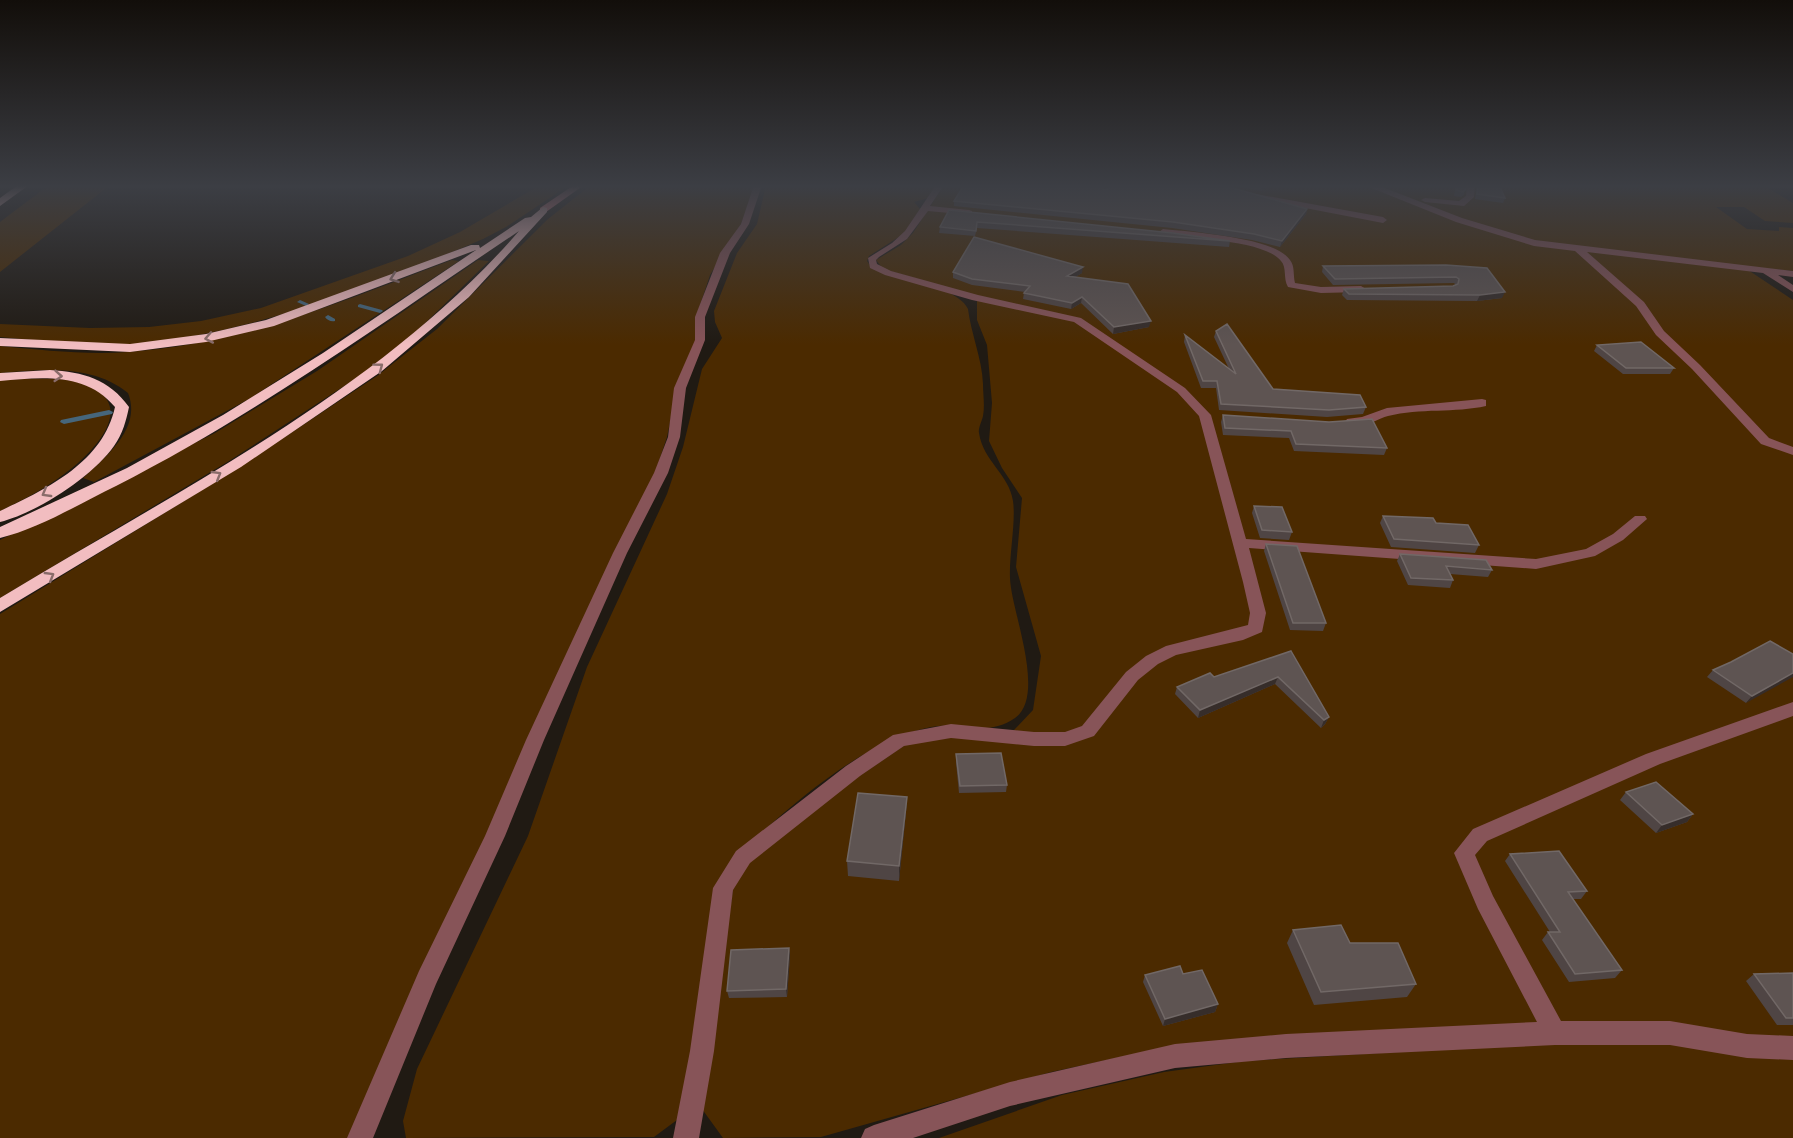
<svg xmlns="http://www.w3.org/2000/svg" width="1793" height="1138" viewBox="0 0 1793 1138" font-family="'DM Sans',sans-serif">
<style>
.green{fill:#4b2a00}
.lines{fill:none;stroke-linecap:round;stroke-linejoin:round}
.stream{fill:#46667b;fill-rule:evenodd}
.minor{fill:#875458;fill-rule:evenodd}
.major{fill:#f58b95;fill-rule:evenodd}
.highway{fill:#f2bdc0;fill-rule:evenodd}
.wall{fill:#4f4544}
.shaded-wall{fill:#362d2a}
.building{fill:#5e5452;stroke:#716866;stroke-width:1.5}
.oneway{stroke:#896c6a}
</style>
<rect width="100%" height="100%" fill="#201a13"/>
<!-- green -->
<path class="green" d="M49,185H110L0,272V222Z
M540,185H569L506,227L483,239C375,285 254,333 136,344C91,348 45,341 0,337V324L90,328L149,327L201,321L261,308L408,256L460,232Z
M591,185H755L741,224L710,275L696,317V340L677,387L667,437L655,473L348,1138H0V614L241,466L377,376L437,329L548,219Z
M766,185H937L928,198L914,202L920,209L905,233L869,256L867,261L871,267C893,274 960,288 968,309C971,334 982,358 983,384C983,394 985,406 983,416C982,421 978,428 979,433C983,461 1009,474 1013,501C1016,522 1009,555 1010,578C1011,611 1047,695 1015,718C986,738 961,721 931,727C864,739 778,814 731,863L681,1117L654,1137L406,1138L403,1121L417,1069L528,836L587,667L667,494L683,447L702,369L722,338L715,322L714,311L737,253L757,224Z
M944,185H1763L1793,203V223L1765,221L1744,207H1716L1747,229L1779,231V227L1793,228V271L1742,266L1793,300V1138H939L1062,1095L1164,1072L1245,1061L1603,1040L1760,1036L1177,1045L1051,1072L821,1137L723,1138L702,1109L734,882L751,855L811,809L908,743L1014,730L1033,710L1041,656L1016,567L1022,498L1002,468L989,441L992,403L987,345L977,320V296L883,269L876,260L901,245L913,233Z
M452,260L459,261L249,399L94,482L83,478C107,456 142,428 128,393C93,364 42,369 0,373V346C42,350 85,355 128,352C242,344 346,300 452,260Z
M478,260L489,261L418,330L361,375L229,461L0,598V540L215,433L317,371Z
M25,379C47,379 73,377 93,388C134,409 93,451 72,468C50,486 25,499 0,511V380Z"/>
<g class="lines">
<!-- stream -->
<path class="stream" d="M300,300L309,304L306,306L297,302Z
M360,304L382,310L383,311L380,313L358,307V305Z
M328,315L335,319V321C331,322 327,320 325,317Z
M109,410L113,412L112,414L64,424L60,422L61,420Z"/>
<!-- minor -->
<path class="minor" d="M754,185H762L749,224L730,253L705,317V340L686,388L680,437L668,473L627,553L544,740L505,836L436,984L373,1138H347L419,971L485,836L526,740L613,553L654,473L668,437L674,388L695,340V317L720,253L741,224Z
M936,185H944L930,206L969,210L972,211V215L928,211L907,239L879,257L876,260L877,264L891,271L978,295L1081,318L1185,388L1211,415L1246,539L1536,559L1586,549L1613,534L1635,516H1645L1647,519L1623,540L1595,556L1536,569L1249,548L1266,613L1262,632L1243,640L1176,655L1158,664L1138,680L1094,736L1065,746H1034L951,738L904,746L860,776L750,863L733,890L714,1051L699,1138H673L690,1051L713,888L736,851L846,766L893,735L951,724L1034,732H1065L1082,726L1126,672L1146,656L1166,646L1248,625L1250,613L1243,582L1199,416L1177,392L1074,322L972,300L885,275L870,268L868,258L892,243L905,231Z
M1364,185H1377L1462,218L1535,240L1793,271V277L1778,275L1793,285V292L1763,273L1587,252L1644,302L1664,331L1700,365L1769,438L1793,447V455L1761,444L1692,369L1656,335L1636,306L1575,251L1534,246L1456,222Z
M1467,185H1475L1474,197L1464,206L1425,202L1421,200L1425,198L1459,201L1466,196Z
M1256,194L1383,217L1387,220L1383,223L1253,198L1252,196Z
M1163,229C1190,232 1275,237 1290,260C1295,266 1293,275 1295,283L1321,287L1361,286L1366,289L1361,292L1321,293L1288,287C1283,279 1287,267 1281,261C1263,239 1187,239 1160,234L1159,232Z
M1482,399L1486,400V406C1455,413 1420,408 1388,416C1376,419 1357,433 1345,422L1347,419L1362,417L1387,408Z
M1793,702V716L1660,764L1487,841L1475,855L1493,896L1561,1021H1670L1747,1034L1793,1036V1060L1747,1058L1670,1045H1555L1286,1058L1175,1068L1010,1106L913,1138H861L865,1129L874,1125L1010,1082L1175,1044L1286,1034L1537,1022L1478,909L1454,853L1473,829L1646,754Z"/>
<!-- major -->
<path class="major" d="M574,185H584L546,212H540V208Z"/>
<!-- highway -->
<path class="highway" d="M18,185H29L0,206V198Z
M543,207L547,208V212L469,297L382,371L241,467L0,612V598C178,490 381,390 519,231C386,320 259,413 116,486C81,503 38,529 0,538V527L127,468L223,415L323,353L476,250L274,326L206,342L130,352L0,346V338L130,344L206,334L266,320L471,245H479L480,248L525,218L531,217Z
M50,370C83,372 109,379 129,407C126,421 123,433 114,446C93,476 37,513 0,522V511C47,489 103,462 115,407C86,372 41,377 0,381V373Z"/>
</g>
<!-- wall -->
<path class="wall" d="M1234,185H1271L1261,191Z
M1456,185H1466L1464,195L1461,197L1454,196Z
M1477,185H1499L1505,198L1503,203L1475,199Z
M1103,190L1307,209L1306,214L1280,247L1252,240L1172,228L954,206V201Z
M949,210L1230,241L1229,247L977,228L975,236L939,233L940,227Z
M1446,265L1502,298L1477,301L1347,300L1342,295L1344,289L1453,286L1456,285L1454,283L1333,285L1322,272L1323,266Z
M953,272L1082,273L1075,277L1149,327L1113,334L1081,303L1071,309L1023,299L1024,293L1025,292L972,285L953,278Z
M1216,331L1273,389L1366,407L1363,414L1327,417L1219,410L1216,388H1201L1184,342L1185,335L1229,369L1214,337Z
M1597,345L1674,368L1670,374H1623L1594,351Z
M1223,415L1387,448L1384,455L1294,451L1289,438L1223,435L1221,422Z
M1254,506L1292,532L1289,540L1260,538L1252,513Z
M1383,516L1436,523L1479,545L1475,553L1391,547L1380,523Z
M1266,544L1326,623L1323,631L1290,630L1264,551Z
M1400,554L1492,570L1488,577L1450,574L1453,580L1450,588L1408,585L1397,561Z
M1291,651L1329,717L1325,724L1321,728L1275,684L1198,718L1175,694L1177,687L1214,677Z
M1793,654L1746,703L1707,677L1713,670Z
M956,754L1007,785L1006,792L959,793L956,762Z
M1626,792L1693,814L1687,822L1656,833L1620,800Z
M907,797L906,812L899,881L848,876L847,861Z
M1510,854L1587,891L1581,899H1573L1622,970L1615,978L1569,982L1542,940L1548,932H1550L1505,861Z
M1293,930L1350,943L1416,984L1407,997L1314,1005L1287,943Z
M789,948L790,955L787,997L729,998L727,991Z
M1793,973V1025H1777L1746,981L1754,974Z
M1183,974L1218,1004L1215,1012L1163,1026L1143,982L1145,975Z"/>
<!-- shaded-wall -->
<path class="shaded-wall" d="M1263,185H1271L1261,191Z
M1307,209L1306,214L1280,247L1282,241Z
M1083,267L1082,273L1067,282V276Z
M1505,292L1502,298L1477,301L1480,295Z
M1082,297L1081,303L1071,309L1072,303Z
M1151,321L1149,327L1113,334L1114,327Z
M1793,673V677L1746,703L1752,696Z
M1278,677L1275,684L1198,718L1200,710Z
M1329,717L1325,724L1321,728L1324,720Z
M907,797L906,812L899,881V866Z
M1693,814L1687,822L1656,833L1662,825Z
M789,948L790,955L787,997L786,989Z
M1218,1004L1215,1012L1163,1026L1165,1019Z"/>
<!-- building -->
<path class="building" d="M964,185H1102L1103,190L1122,185H1222L1307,209L1282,241L1254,234L1173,222L954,201Z
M1457,185H1466V189L1463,192L1456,190Z
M1478,185H1499L1505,198L1477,194Z
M949,210L1173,233L1230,241L977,222L976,231L940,227Z
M974,237L1083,267L1067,276L1128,284L1151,321L1114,327L1082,297L1072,303L1024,293L1030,286L972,279L953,272Z
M1446,265L1487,268L1505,292L1480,295L1349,294L1344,289L1453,286L1458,284L1459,279L1456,277L1335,279L1323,266Z
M1227,324L1273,389L1360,395L1366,407L1329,410L1221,404L1217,381H1203L1185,335L1236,374L1216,331Z
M1641,342L1674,368H1626L1597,345Z
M1223,415L1329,422L1372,419L1387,448L1296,444L1291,431L1225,428Z
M1254,506L1282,507L1292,532L1262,530Z
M1383,516L1433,518L1436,523L1468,525L1479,545L1394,539Z
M1266,544L1297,546L1326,623H1293Z
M1400,554L1486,560L1492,570L1446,566L1453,580L1411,578Z
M1770,641L1793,654V673L1752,696L1713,670L1731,662Z
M1291,651L1329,717L1324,720L1278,677L1200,710L1177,687L1210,673L1214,677Z
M1001,753L1007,785L960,786L956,754Z
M1656,782L1693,814L1662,825L1626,792Z
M858,793L907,797L899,866L847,861Z
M1559,851L1587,891L1568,892L1622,970L1575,974L1548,932H1560L1510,854Z
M1341,925L1350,943H1398L1416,984L1321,992L1293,930Z
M789,948L786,989L727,991L731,950Z
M1180,966L1183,974L1202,970L1218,1004L1165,1019L1145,975Z
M1793,973V1018H1786L1754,974Z"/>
<!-- one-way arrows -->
<defs><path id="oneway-chevron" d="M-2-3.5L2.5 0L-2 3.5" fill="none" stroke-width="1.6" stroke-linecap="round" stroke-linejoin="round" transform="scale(1.5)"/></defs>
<g class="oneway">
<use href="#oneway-chevron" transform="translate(394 278) rotate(160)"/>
<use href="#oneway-chevron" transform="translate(209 338) rotate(169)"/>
<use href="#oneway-chevron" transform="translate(379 367) rotate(-37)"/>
<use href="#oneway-chevron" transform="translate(58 376) rotate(4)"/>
<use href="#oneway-chevron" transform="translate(217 475) rotate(-31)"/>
<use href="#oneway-chevron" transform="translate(46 493) rotate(150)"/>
<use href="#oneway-chevron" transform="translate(50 576) rotate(-31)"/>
</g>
<!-- sky -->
<linearGradient id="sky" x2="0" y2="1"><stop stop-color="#120e0a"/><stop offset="0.54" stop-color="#3c3e44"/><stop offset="1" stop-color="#3c3e44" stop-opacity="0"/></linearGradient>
<rect width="1793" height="345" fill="url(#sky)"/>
</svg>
